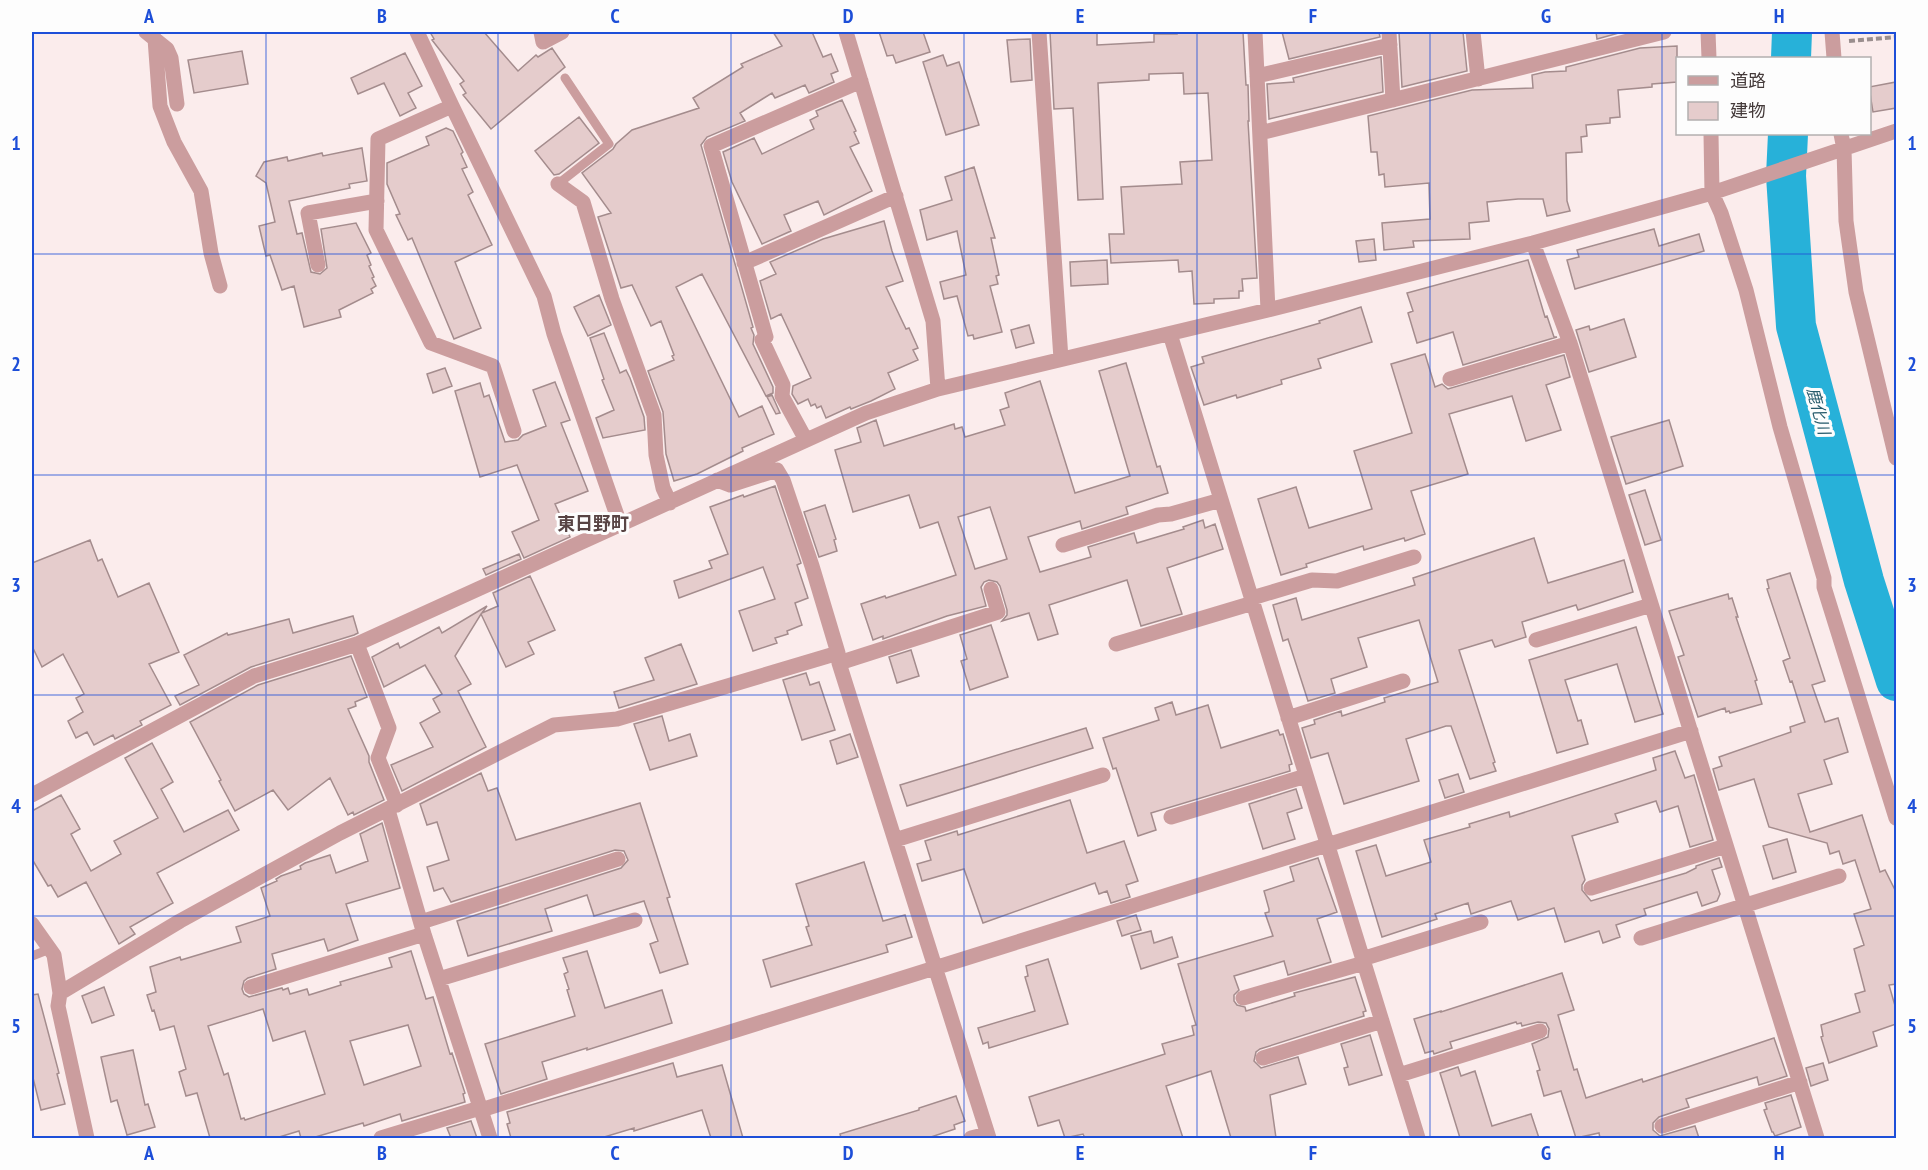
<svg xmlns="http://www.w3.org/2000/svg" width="1928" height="1170" viewBox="0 0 1928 1170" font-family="'PT Sans Narrow','Noto Sans JP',sans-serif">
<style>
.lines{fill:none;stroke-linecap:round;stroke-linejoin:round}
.river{stroke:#27b1d9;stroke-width:40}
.building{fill:#e5cccc;stroke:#a48c8d;stroke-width:1.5;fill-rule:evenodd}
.path{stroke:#9a8e8e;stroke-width:4;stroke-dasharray:6 3;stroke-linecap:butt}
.service{stroke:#cb9d9e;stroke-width:9}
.minor{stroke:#cb9d9e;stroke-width:15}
.grid{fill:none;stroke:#1d4ed8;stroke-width:1.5;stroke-opacity:0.55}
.labels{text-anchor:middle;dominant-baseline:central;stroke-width:6;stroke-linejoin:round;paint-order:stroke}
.water-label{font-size:16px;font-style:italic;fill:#265a6b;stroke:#fdfdfd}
.quarter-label{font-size:18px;font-weight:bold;fill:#584444;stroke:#fdfdfd}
.neatline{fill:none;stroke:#1d4ed8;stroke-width:2}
.grid-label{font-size:20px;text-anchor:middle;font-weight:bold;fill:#1d4ed8}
</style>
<rect width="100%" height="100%" fill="#fbecec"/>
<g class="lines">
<!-- river -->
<path class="river" d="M1791,58L1792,32
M1788,134L1786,176L1796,326L1864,581L1896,681"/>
</g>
<!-- building -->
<path class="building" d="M430,32H484L518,71L536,55L538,57L552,48L565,67L491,129L463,95L466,93L460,84L464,81L432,40L434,39Z
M773,32H812L823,57L831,54L838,71L831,74L834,82L809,93L805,85L775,98L772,93L740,113L745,121L707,137L701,145L753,327L751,328L754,335L753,344L773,387V393L766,396L702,274L676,287L739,417L762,406L774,434L742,448L743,451L697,474L674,481L666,454L663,412L648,371L674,360L672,356L674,355L661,321L651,326L632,285L621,288L598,217L611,213L582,173L613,149L616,144L632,130L699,108L693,98L743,67L741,64L782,46Z
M879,32H923L930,52L896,63L893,55L887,56Z
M1050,32H1097V45L1154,42V34H1177V32H1243L1246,85H1248L1249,121H1248L1257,278L1242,279L1243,291H1239V298L1214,299V303L1194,304L1192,271L1179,272L1178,260L1111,263L1109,234H1124L1121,187L1182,184L1180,162L1212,160L1208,93L1184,94L1183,73L1149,74V80L1098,83L1103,199L1078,200L1073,108L1054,109Z
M1282,32H1379L1380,37L1289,59Z
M1399,32H1463L1467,71L1402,87Z
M1596,32H1619V33L1597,39Z
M1030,39L1032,80L1011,82L1007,40Z
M1677,46V82L1652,84V87L1618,90L1620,117L1610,118V123L1586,125L1587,136L1581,137L1582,152L1566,153L1567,201L1570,211L1547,216L1543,199H1518L1487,202L1489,221L1469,223L1470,239L1413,241L1414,247L1384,250L1382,223L1430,219L1429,183L1385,187L1384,174L1379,175L1377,152H1371L1368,116L1472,90L1533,88L1532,75L1545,72L1566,71V67L1640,48Z
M242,51L248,84L194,93L188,60Z
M405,53L422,86L408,93L416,108L400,116L384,83L358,94L351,78Z
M943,55L947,66L959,62L979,125L946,135L923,62Z
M1381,57L1383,92L1269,119L1267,84L1294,82L1293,78Z
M1896,82V108L1873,112L1869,87Z
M842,100L856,131L854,132L859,143L850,147L872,191L824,215L818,201L784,215L791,231L762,244L732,182L723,152L754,138L762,154L814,129L810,120L818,116L816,111Z
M579,117L599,143L559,174L554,175L535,151Z
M446,128L453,131L463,152L461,154L467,167L462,169L473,192L468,195L492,245L455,262L481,328L454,339L412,238L408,240L396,215L400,214L387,184V163L429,145L426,137Z
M362,148L367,181L349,184L350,188L289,201L297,234L302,233L311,272L320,274L327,268L321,229L356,223L371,253L367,255L371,265L369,266L374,277L372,278L376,286L371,289L373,293L339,310L341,317L304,327L294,286L282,290L270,255L266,256L259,226L275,222L266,183L256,176L264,162L287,157L288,161L322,153L323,156Z
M974,167L995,238H991L999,275L996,276L998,284L990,286L1002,332L974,339L973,335L968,336L957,296L944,299L940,282L966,275L957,231L927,240L920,210L952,200L945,177Z
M884,221L892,251L903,281L886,287L906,329L909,328L918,348L913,350L918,360L888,373L895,389L871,401L851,409L850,407L826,418L821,406L817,408L815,404L811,406L808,399L798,404L792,394L793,386L811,378L781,314L771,319L760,281L776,274L770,262L823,239Z
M1654,229L1659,246L1699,234L1704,251L1575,289L1567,260L1579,257L1577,250Z
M1374,239L1376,260L1359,262L1356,241Z
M1107,260L1108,284L1071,286L1070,262Z
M1528,260L1545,317L1547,316L1554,337H1557L1463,365L1453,332L1417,343L1408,313L1413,311L1407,293Z
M599,295L611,325L588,336L574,307Z
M1361,307L1372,342L1318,359L1321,368L1281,380L1282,384L1237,398L1236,395L1204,405L1191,367L1204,363L1202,357L1320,323L1319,321Z
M1624,319L1636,357L1589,372L1576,330L1589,326L1590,330Z
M1029,325L1034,343L1016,348L1011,330Z
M604,333L620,373L626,370L630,378L644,417L645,430L603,438L596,418L614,410L602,380L604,379L590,338Z
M1425,354L1435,387L1442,384L1448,389L1564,355L1570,377L1546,385L1561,430L1526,441L1512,396L1449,414L1468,474L1411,491L1425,534L1405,541L1404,538L1364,550L1363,546L1306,564L1307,567L1281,575L1258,499L1296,487L1309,528L1372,509L1354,451L1412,433L1391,364Z
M1126,363L1157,467L1160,466L1168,493L1126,507L1128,514L1082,529L1080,521L1028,537L1040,572L1091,557L1088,547L1134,533L1137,543L1184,529L1183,527L1203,520L1205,528L1215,524L1223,549L1167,568L1182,614L1141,626L1127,580L1049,605L1058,634L1038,640L1029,613L1002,621L1007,615V610L1000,586L997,582L989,580L984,582L981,587L986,606L947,616L883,639V636L873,640L861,604L885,596L886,598L956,575L938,522L920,528L909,495L853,512L835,450L861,442L857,428L876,420L884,446L954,424L955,429L962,427L965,437L1005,425L1000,410L1009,407L1005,393L1040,381L1075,493L1130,476L1099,371ZM990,507L1007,559L975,569L958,517Z
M445,368L452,386L433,393L427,374Z
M555,382L570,420L561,423L588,491L555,504L570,537L524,558L512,532L539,520L517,465L480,477L455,391L480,383L484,397L489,395L505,442L518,440L523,435L546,426L533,390Z
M772,395L780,413L776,414L767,397Z
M1669,420L1683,466L1626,484L1611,437Z
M775,486L801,563L797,565L808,598L795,603L802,625L787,631L788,634L775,638L777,643L753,651L739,611L775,599L763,567L679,598L674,581L712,568L709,561L728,554L710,507L743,495L744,497Z
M1645,490L1661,540L1645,545L1629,495Z
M825,505L836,539L834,540L837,551L819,557L804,512Z
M1534,538L1548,583L1624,560L1633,592L1578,610L1576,605L1522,622L1526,637L1495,647L1492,640L1459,650L1495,762L1493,763L1496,771L1470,779L1451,726H1446L1406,739L1419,781L1344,804L1328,753L1311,758L1302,728L1315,724L1314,720L1341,711L1342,716L1385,702L1384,698L1438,682L1419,620L1358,638L1367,667L1331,679L1335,693L1308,701L1288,639L1283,641L1273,605L1296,598L1302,620L1415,585L1413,578Z
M90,540L98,561L102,559L118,597L149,583L179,652L149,664L171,705L140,721L142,725L115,739L113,735L94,745L87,732L76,738L68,721L83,712L76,698L84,694L63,654L42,667L32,646V563Z
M519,554L521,559L486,575L483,569Z
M1790,573L1825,681L1812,685L1825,722L1838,718L1848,752L1824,760L1832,784L1798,794L1810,832L1862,815L1880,872L1885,870L1896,892V984L1889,985L1896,1009V1024L1873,1032L1877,1046L1829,1063L1821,1037L1823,1036L1821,1025L1860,1012L1855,994L1865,991L1854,949L1864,945L1854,914L1871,909L1855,860L1843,864L1839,851L1830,854L1827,843L1769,827L1754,779L1719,790L1713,769L1722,766L1719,757L1791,732L1790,727L1805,722L1792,681L1790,682L1783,661L1790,658L1767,589L1769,588L1767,580Z
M530,576L555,630L528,642L534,654L506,667L481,614L455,656L471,684L458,691L486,747L402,791L391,765L433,747L420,723L440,712L433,699L442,694L425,665L384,687L372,657L398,643L400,648L439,627L442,633L487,606L482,613L498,606L493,593Z
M1728,594L1729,599L1732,598L1738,617H1736L1757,680L1755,681L1762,704L1730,713L1729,711L1726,712L1725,708L1698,717L1678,657L1684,655L1669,611Z
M353,616L358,633L354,635L251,667L180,705L175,696L199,685L184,655L227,633L228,635L289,619L293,633Z
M991,625L1008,677L970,690L961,661L967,659L960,635Z
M1636,627L1663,714L1635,722L1617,664L1565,680L1578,721L1581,720L1588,744L1557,753L1529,660Z
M681,644L697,684L619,708L614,692L654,680L645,658Z
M911,650L919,676L897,683L889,657Z
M351,656L367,697L355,702L356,706L348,709L369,756V762L384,800L354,815L353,812L348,815L330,778L288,810L273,790L235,811L219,781L221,780L190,722L258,685Z
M806,673L810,685L819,682L835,730L802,740L783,680Z
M1172,702L1176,715L1208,705L1221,748L1278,730L1280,735L1283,734L1292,764L1289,765L1290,771L1151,813L1156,830L1138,836L1116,768L1113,769L1103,738L1159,720L1155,708Z
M662,716L669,741L690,734L697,756L650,770L634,724Z
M1086,728L1093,748L907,806L900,785Z
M850,734L858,757L837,764L830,741Z
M152,743L173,782L161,789L184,832L228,810L239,830L157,873L173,903L130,927L135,934L119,944L86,882L58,897L51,885L48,886L32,859V811L61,795L80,829L71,834L91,871L121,854L114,841L158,818L125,758Z
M1675,751L1685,778L1694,775L1713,840L1690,847L1678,806L1660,812L1656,801L1615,814L1618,822L1572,836L1585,880L1582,885V890L1591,901L1686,873L1696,868V866L1719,858L1722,867L1712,870L1720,894L1717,901L1702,906L1697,892L1644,909L1646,915L1616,925L1620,937L1603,943L1599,931L1565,942L1554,908L1518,920L1511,901L1471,914L1468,903L1435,914L1437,919L1382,937L1356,851L1376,845L1386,876L1431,862L1424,840L1470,827L1469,824L1509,812L1510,817L1656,770L1653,758Z
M481,773L488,791L497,788L516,840L640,803L670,897L667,898L688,964L660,973L650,944L658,941L644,901L594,916L587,895L545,909L552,931L468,956L457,921L621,868L628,860L624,851L615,850L451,902L443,888L434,891L427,867L449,860L437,822L427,825L420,804Z
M1458,774L1464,792L1445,798L1439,780Z
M1296,789L1302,808L1287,813L1295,839L1263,849L1249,804Z
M1070,800L1087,853L1124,841L1138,881L1126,885L1130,897L1111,903L1107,891L1099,894L1095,883L983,923L964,869L922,881L917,864L931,860L925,841L957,831L958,835Z
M382,823L400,888L346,904L358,940L328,951L324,939L272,954L276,969L248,978L244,981L242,989L244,994L249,997L282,988L283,990L288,988L290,994L307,989L309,995L341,985L340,982L392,967L389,958L411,951L426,999L433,997L450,1054L452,1053L465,1093L463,1094L465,1102L402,1121L400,1114L364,1126L363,1123L312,1138H301L299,1131L276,1138H210L197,1093L186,1096L179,1072L186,1069L174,1026L160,1030L154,1010L152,1011L147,995L156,992L150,967L180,957L181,960L241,942L236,927L270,916L261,888L277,881L276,879L281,876L301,869L300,866L305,863L330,855L336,873L368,861L360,834ZM263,1009L273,1041L305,1031L325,1094L245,1120L244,1118L241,1119L228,1073L224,1075L208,1026ZM408,1025L421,1066L364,1085L350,1041Z
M1787,839L1796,872L1773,879L1763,846Z
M1318,858L1337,912L1317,919L1331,962L1288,975L1284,961L1234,976L1239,990L1234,995V1001L1237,1005L1245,1007L1246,1011L1295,996L1294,993L1355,977L1366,1011L1363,1012L1364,1016L1260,1049L1256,1052L1254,1061L1261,1068L1298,1057L1306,1084L1270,1095L1276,1138H1231L1211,1071L1166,1086L1183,1138H1085L1083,1134L1065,1138L1059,1120L1038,1126L1029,1097L1165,1054L1162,1044L1194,1035L1192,1026L1196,1025L1178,964L1273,936L1265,913L1269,912V909L1264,891L1294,881L1290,867Z
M864,862L883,921L905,915L912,937L886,945L888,952L771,987L763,960L812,945L806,927L809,926L796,884Z
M1136,915L1141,930L1122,936L1117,921Z
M1151,931L1154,943L1172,937L1178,957L1141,969L1131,936Z
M587,951L605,1008L662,990L672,1023L587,1050V1048L542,1062L547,1079L501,1094L485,1044L575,1016L567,990L569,989L564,974L568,972L563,958Z
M1048,959L1068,1024L989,1048L988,1042L983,1044L978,1028L1035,1011L1025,977L1028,976L1026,966Z
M1562,973L1574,1010L1558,1015L1574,1070L1577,1069L1586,1098L1642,1079L1643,1082L1774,1038L1787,1076L1759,1085L1757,1077L1686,1099L1689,1107L1659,1117L1653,1123V1130L1660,1136L1695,1126L1699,1138H1600L1599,1133L1576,1138L1561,1091L1544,1096L1537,1071L1540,1070L1532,1044L1548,1037L1549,1029L1546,1023L1538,1022L1522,1026L1521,1023L1517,1024L1516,1022L1450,1042L1452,1048L1434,1054L1433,1051L1425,1053L1414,1019L1441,1011V1012Z
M104,987L114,1015L92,1023L82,996Z
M38,994L59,1073L57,1074L65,1104L41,1110L32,1074V995Z
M1370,1035L1382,1075L1349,1085L1344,1068L1348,1067L1341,1044Z
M133,1050L145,1105L148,1104L155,1127L127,1135L117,1100L111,1102L101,1057Z
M673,1063L677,1077L722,1065L743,1138H711L702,1110L634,1131V1128L601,1138H511L507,1124L510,1123L507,1112Z
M1823,1063L1828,1080L1811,1086L1806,1068Z
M1458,1067L1461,1076L1475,1071L1492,1126L1531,1114L1539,1138H1460L1440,1073Z
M1791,1095L1801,1127L1775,1136L1773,1132H1772L1764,1110L1767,1109L1765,1103Z
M956,1096L965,1121L954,1125L955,1129L928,1138H841L840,1134L919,1110V1108Z
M471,1121L477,1138H451L447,1128Z"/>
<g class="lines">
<!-- path -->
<path class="path" d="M1849,41L1896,37"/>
<!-- service -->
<path class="service" d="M558,184L609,144L565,78
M32,956L50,949"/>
<!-- minor -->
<path class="minor" d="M146,32L167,49L171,58L177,104
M417,32L452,106L544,296L554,334L620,524
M541,32L543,42L562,32
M846,32L933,321L938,389
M1039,32L1061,359
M1255,32L1268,310
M1389,32L1393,100
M1473,32L1478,79
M1708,32L1709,58
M1832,32L1834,58
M155,39L160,106L174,142L201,191L211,253L220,286
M1257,76L1390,45
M452,106L378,139L376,230L431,343L493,366L514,431
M1260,133L1664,32
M1711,134L1712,193L1721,213L1746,290L1780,427L1824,578V587L1896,818
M1841,134L1844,149L1846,221L1856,292L1896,458
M558,184L583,202L612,299L654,415L656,455L663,488L670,503
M1533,243L1570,343L1817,1138
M744,263L896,196
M318,265L308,213L377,201
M1170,334L1418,1138
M1450,379L1570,343
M806,440L782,396L783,385L762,340L766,337L711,146L861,81
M717,480L730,485L777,470L783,480L812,566L838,653L839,663L989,1138
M1063,545L1158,515L1171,514L1221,500
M1252,598L1312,580L1337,581L1414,557
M1536,640L1651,605
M357,644L389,728L378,758L397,805
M1116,644L1253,603
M839,663L998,612L991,589
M1288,718L1403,681
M32,795L254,676L357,644L866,413L938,389L1268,310L1533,243L1712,193L1896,131
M388,810L424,934L490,1138
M1171,817L1306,776
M895,840L1103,775
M1591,888L1726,846
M421,922L618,859
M32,924L54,955L60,993L58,1006L87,1138
M1641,938L1839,876
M1362,959L1481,922
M439,979L635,920
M251,987L424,934
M60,993L180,921L340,833L554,725L617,719L838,653
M1243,998L1364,963
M1263,1058L1382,1021
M1399,1075L1540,1031
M481,1110L1691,731
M1662,1126L1800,1082
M381,1138L480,1108
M971,1138L987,1134"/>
</g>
<!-- grid -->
<path class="grid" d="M266,32V1138M498,32V1138M731,32V1138M964,32V1138M1197,32V1138M1430,32V1138M1662,32V1138M32,254H1896M32,475H1896M32,695H1896M32,916H1896"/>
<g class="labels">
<!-- water labels -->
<g class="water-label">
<text transform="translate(1819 411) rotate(75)">鹿化川</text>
</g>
<!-- quarter labels -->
<g class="quarter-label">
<text x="593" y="523">東日野町</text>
</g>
</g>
<!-- border -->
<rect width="1928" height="1170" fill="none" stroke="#fdfdfd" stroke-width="66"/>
<!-- legend -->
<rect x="1676" y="57" width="195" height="78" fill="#fdfdfd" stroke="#b3afaf" stroke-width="1.5"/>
<rect x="1688" y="76" width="30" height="9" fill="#cb9d9e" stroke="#b3afaf" stroke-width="1.5"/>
<text x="1730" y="87" font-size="18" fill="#443a3a">道路</text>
<rect x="1688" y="102" width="30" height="18" fill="#e5cccc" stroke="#b3afaf" stroke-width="1.5"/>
<text x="1730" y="117" font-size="18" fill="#443a3a">建物</text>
<rect x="33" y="33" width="1862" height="1104" class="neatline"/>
<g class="grid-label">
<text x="149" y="23">A</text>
<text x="382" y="23">B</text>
<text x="615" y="23">C</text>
<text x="848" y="23">D</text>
<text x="1080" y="23">E</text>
<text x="1313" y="23">F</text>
<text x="1546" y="23">G</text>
<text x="1779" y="23">H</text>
<text x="16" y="150">1</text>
<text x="1912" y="150">1</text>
<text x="16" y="371">2</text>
<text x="1912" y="371">2</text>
<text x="16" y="592">3</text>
<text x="1912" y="592">3</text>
<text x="16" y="813">4</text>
<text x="1912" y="813">4</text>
<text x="16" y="1033">5</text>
<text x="1912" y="1033">5</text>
<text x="149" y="1160">A</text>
<text x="382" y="1160">B</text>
<text x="615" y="1160">C</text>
<text x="848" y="1160">D</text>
<text x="1080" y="1160">E</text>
<text x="1313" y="1160">F</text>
<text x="1546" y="1160">G</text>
<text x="1779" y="1160">H</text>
</g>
</svg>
